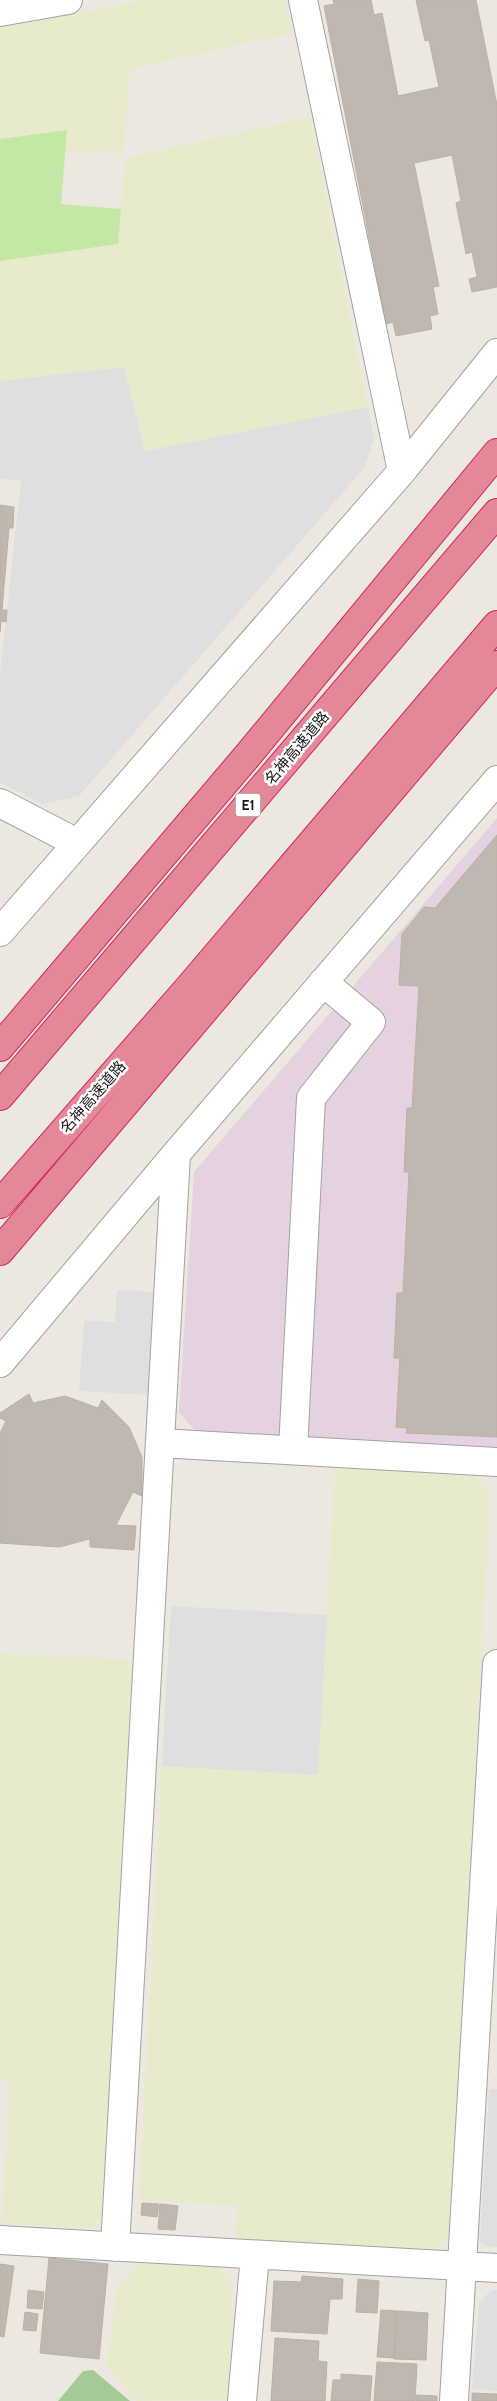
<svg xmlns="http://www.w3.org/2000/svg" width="497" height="2401" viewBox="0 0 497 2401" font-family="Cabin,'Noto Sans JP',sans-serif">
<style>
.industrial{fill:#e5d2e1}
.farmland{fill:#e8ebcb}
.grass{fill:#c4e7a5}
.forest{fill:#a4cb95}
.parking{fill:#dfdfdf}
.building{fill:#c0b8b0;stroke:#bdafa3}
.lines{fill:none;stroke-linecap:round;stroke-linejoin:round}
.minor-casing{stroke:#a2a2a2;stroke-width:30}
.highway-casing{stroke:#d1265d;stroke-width:30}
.minor{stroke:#fff;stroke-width:28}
.highway{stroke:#e48797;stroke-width:28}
.labels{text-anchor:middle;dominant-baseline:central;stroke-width:5;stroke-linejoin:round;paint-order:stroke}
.shield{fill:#fff;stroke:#5f5f5f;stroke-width:1}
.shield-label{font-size:14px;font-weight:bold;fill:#1b1b1b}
.street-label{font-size:15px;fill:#1b1b1b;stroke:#fff}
</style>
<rect width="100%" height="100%" fill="#ece8e0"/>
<!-- industrial -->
<path class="industrial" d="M497,818V1448L197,1433L179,1412L194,1172Z"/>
<!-- farmland -->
<path class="farmland" d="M145,0H285L293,33L130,69L124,152L64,151L66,130L0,139V29Z
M310,117L368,407L145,451L124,367L0,381V261L118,244L125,158Z
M335,1468L474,1476L490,1494L450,2235L431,2251L235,2241L237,2205L139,2200L162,1766L318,1774Z
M0,1653L136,1660L105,2211L92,2229L2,2223L10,2079L0,2078Z
M141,2262L219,2265L233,2286L228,2400L136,2401L107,2367L116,2292Z"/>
<!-- grass -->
<path class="grass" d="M67,130L61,204L121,209L118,244L0,261V139Z"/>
<!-- forest -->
<path class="forest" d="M93,2370L130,2401H58L83,2371Z"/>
<!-- parking -->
<path class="parking" d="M124,367L145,451L368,407L374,437L365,467L79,796L43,804L0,783V674L21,480L0,479V381Z
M117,1290L155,1292L150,1395L79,1391L84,1321L115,1322Z
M171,1606L327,1615L318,1775L162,1766Z
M489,2089H497V2247L485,2246L480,2241Z
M491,2290H497V2391L472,2389L479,2303Z"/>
<!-- building -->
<path class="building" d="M333,0H371L374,15L382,13L398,96L439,87L429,40L425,41L416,0H476L497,105V287L472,292L469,279L477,277L472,252L466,254L456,203L461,201L452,155L414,163L439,286L433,287L438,314L430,316L432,329L396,336L393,322L386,324L324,6L334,4Z
M0,505L14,507L13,528H9L2,610H7L6,622L1,621L0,632Z
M497,835V1437L406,1433L407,1428L396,1427L400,1358H394L397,1293H403L409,1172H404L407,1108H412L419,986L399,985L402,934L424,907L435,908Z
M29,1394L33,1403L65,1396L98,1408L102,1400L129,1427L142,1457V1496L133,1492L116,1525L136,1526L134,1550L90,1547V1539L59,1547L0,1543V1433L6,1421L0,1418V1413Z
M142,2203L159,2204L157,2217L141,2215Z
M160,2204L178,2206L175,2230L158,2229Z
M49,2258L108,2264L99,2359L40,2353Z
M0,2264L14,2266L4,2337L0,2336Z
M302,2276L343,2279L342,2299H330L327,2334L271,2331L274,2281L301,2282Z
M358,2279L379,2281L377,2313L356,2312Z
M28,2290L44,2292L42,2309L27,2308Z
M381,2310L397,2311L394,2358L377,2357Z
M398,2311L428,2313L426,2360L394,2359Z
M25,2312L38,2314L36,2331L23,2330Z
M275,2338L319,2341L318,2361L327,2362L325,2401H271Z
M377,2362L417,2364L415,2401H374Z
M341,2374L372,2376L370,2401H331L333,2380H341Z
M472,2393L497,2394V2401H472Z
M416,2395L437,2396V2401H416Z"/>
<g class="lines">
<!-- minor casing -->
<g class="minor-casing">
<path id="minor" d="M303,0L402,471
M0,12L68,0
M0,803L77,843
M0,932L402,471L497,353
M0,1363L176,1154L497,780
M160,1443L497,1462
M293,1450L311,1098L371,1022L323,982
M0,2240L497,2268
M115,2247L176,1154
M242,2401L255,2255
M454,2401L497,1664"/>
</g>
<!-- highway casing -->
<g class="highway-casing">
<path id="highway" d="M0,1047L248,755L497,453
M0,1096L497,513
M0,1204L192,984L497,625
M0,1251L497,665"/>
</g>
<!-- minor -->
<use href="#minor" class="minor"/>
<!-- highway -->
<use href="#highway" class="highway"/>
</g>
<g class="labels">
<!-- shield labels -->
<rect class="shield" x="235.5" y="793.5" width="25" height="23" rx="4"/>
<g class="shield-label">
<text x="248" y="805">E1</text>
</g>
<!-- street labels -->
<g class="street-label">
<text transform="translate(297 748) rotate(-50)">名神高速道路</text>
<text transform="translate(93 1097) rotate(-49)">名神高速道路</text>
</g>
</g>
</svg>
